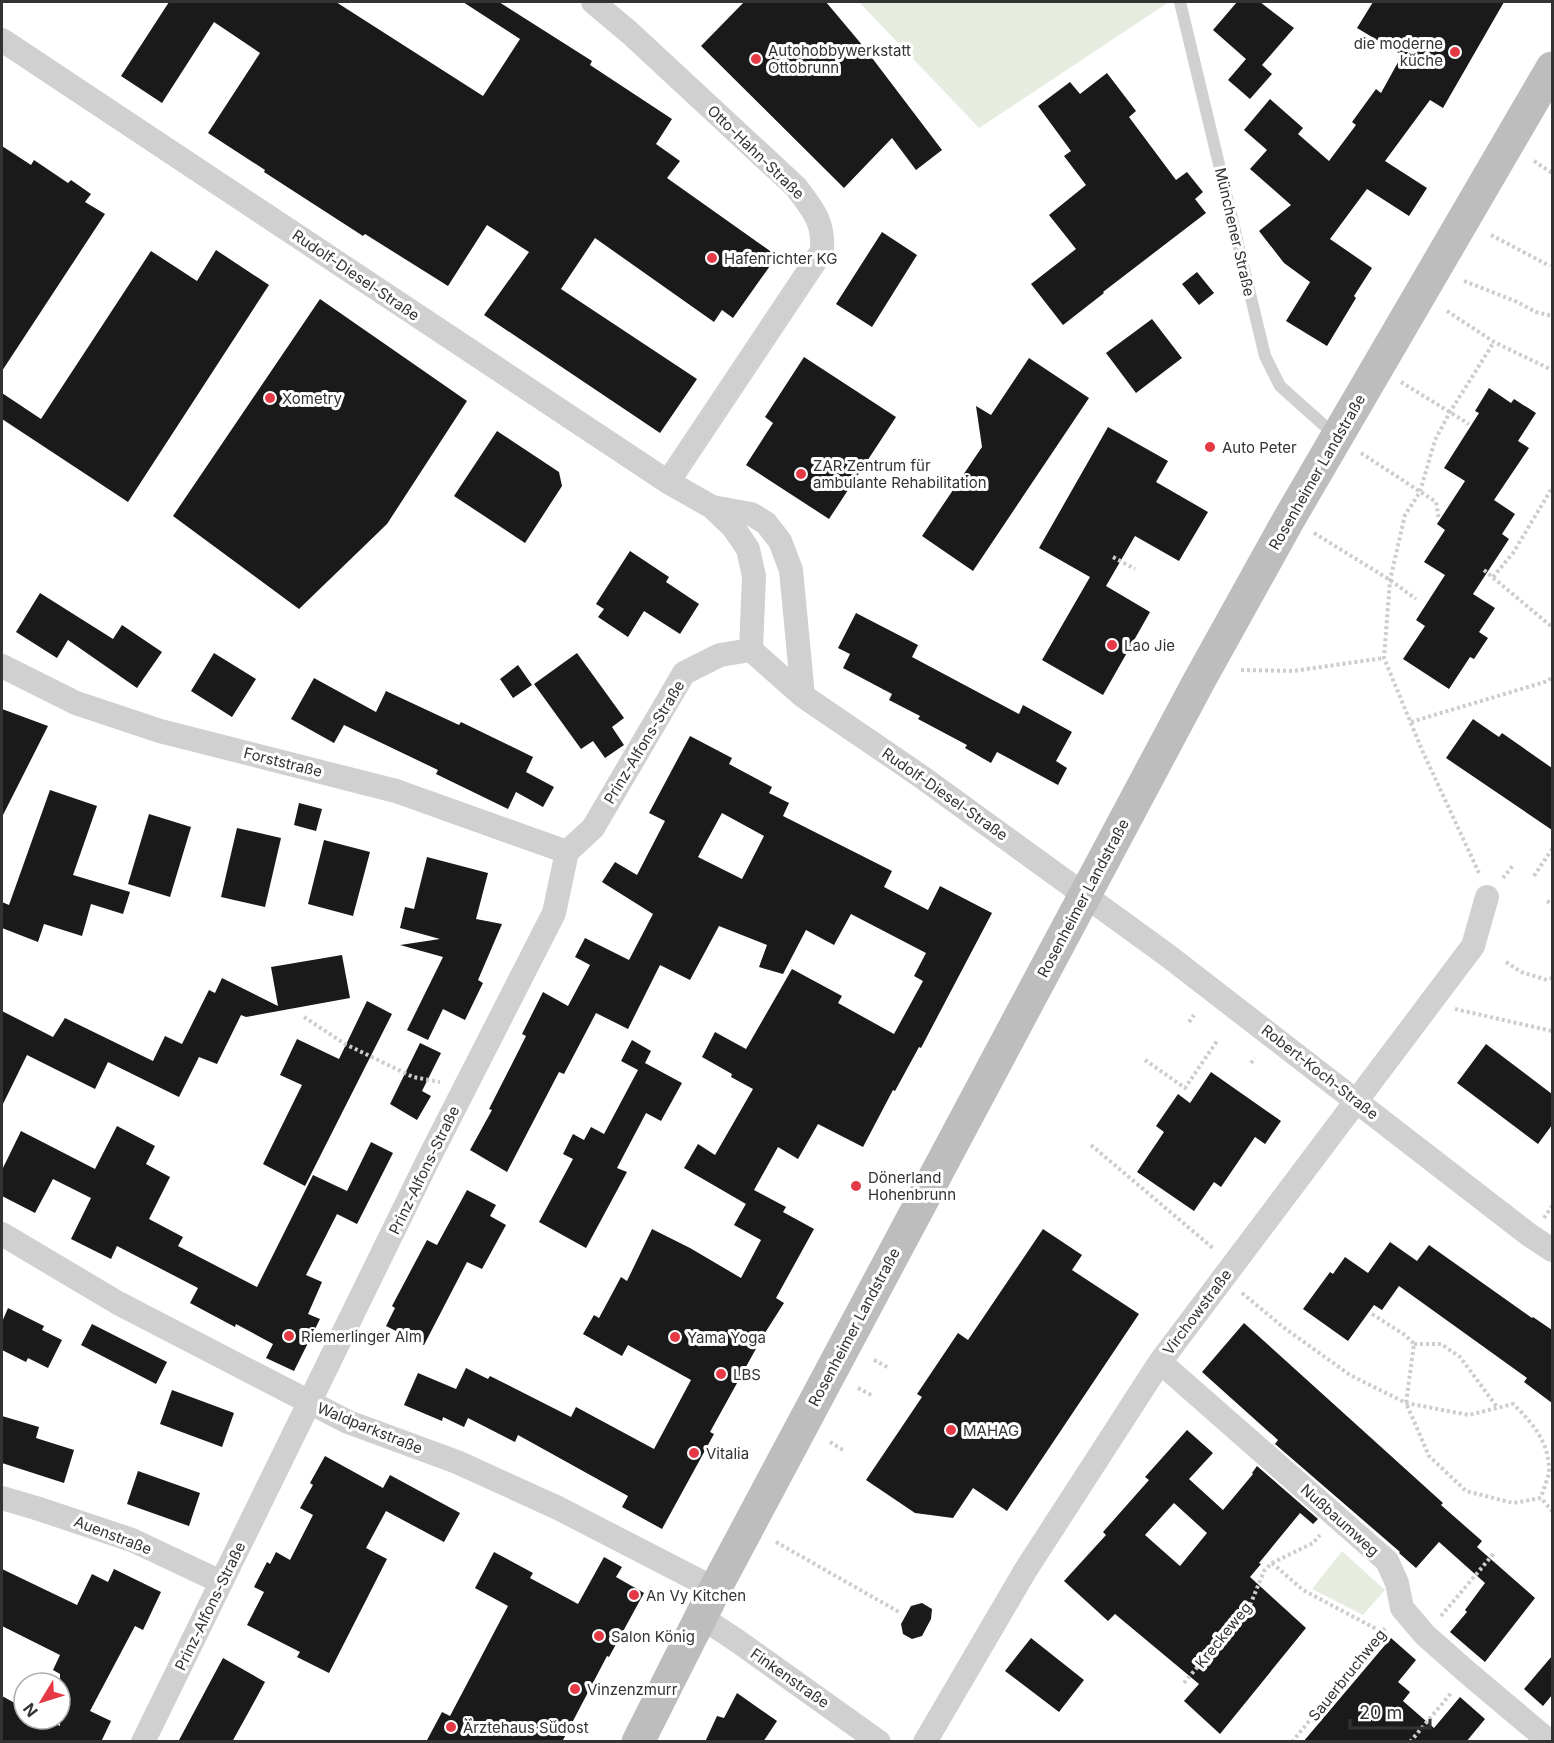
<svg xmlns="http://www.w3.org/2000/svg" width="1554" height="1743" viewBox="0 0 1554 1743" font-family="Inter,sans-serif">
<style>
.green{fill:#e6ecdf}
.building{fill:#1a1a1a;fill-rule:evenodd}
.lines{fill:none;stroke-linecap:round;stroke-linejoin:round}
.path{stroke:#cdcdcd;stroke-width:4;stroke-dasharray:3 3;stroke-linecap:butt}
.service{stroke:#d0d0d0;stroke-width:12}
.minor{stroke:#d0d0d0;stroke-width:24}
.secondary{stroke:#bdbdbd;stroke-width:33}
.poi-dot{fill:#e63946;stroke:#fff;stroke-width:2}
.labels{text-anchor:middle;dominant-baseline:central;stroke-width:6;stroke-linejoin:round;paint-order:stroke}
.poi-label{font-size:15px;fill:#333;stroke:#fff;text-anchor:start}
.street-label{font-size:15px;fill:#333;stroke:#fff}
</style>
<rect width="100%" height="100%" fill="#fff"/>
<!-- green -->
<path class="green" d="M859,2H1169L979,128Z
M1342,1551L1385,1590L1363,1615L1312,1589Z"/>
<!-- building -->
<path class="building" d="M169,2H336L483,96L520,39L463,2H499L592,61L590,65L672,119L656,144L680,161L667,178L777,256L733,318L722,310L714,322L595,238L561,289L697,379L660,433L484,315L529,252L487,225L448,286L365,234L363,236L264,172L265,170L208,133L260,53L214,22L162,103L121,76Z
M744,2H826L863,46L942,150L916,170L892,138L844,188L701,46Z
M1237,2H1260L1294,28L1262,65L1272,74L1250,99L1228,80L1246,59L1213,30Z
M1373,2H1504L1443,108L1430,100L1385,161L1427,188L1409,216L1367,189L1330,239L1372,268L1354,296L1356,298L1327,346L1286,321L1310,282L1284,263L1259,231L1291,205L1250,169L1267,150L1244,130L1270,99L1303,128L1298,134L1329,161L1356,125L1352,122L1376,89L1381,93L1402,55L1357,28Z
M1107,73L1136,111L1129,117L1176,180L1187,172L1203,192L1195,199L1206,213L1103,292L1104,293L1063,325L1031,284L1076,249L1049,215L1086,185L1064,156L1071,151L1038,106L1070,82L1080,94Z
M2,146L31,165L34,160L68,183L71,180L91,194L85,202L105,214L2,371Z
M882,232L917,255L872,327L836,304Z
M216,250L269,285L128,502L2,419V393L41,419L151,251L197,281Z
M1197,272L1214,293L1199,305L1182,284Z
M320,299L467,401L387,524L299,609L173,516Z
M1152,319L1182,358L1136,393L1106,353Z
M804,357L896,417L829,519L746,465L773,423L765,417Z
M1029,358L1089,398L973,571L922,536L982,447L976,406L991,415Z
M1489,388L1511,403L1514,399L1536,413L1518,441L1529,448L1494,500L1515,514L1502,534L1509,539L1473,594L1495,608L1479,632L1488,638L1474,659L1470,657L1449,689L1403,659L1425,626L1416,620L1445,575L1424,562L1445,530L1437,524L1465,481L1444,468L1479,413L1475,411Z
M1108,427L1168,461L1156,482L1208,512L1179,561L1135,536L1106,586L1150,612L1103,695L1042,660L1090,577L1039,548Z
M497,431L559,472L562,486L525,543L454,496Z
M630,551L669,577L666,582L699,604L680,634L644,611L628,637L598,617L604,609L596,604Z
M40,593L113,639L122,625L162,652L137,688L68,640L57,658L16,632Z
M856,613L918,645L912,657L1019,714L1023,705L1072,732L1056,761L1067,768L1058,785L997,752L991,763L965,748L967,745L918,719L920,716L889,700L892,694L843,668L850,654L838,648Z
M214,653L256,679L232,717L191,691Z
M577,653L624,718L612,727L624,745L605,758L593,741L581,749L534,684Z
M518,665L532,685L513,698L500,679Z
M314,678L376,712L386,691L459,725L461,722L533,757L526,772L554,787L543,807L516,792L508,809L436,774L438,770L344,725L334,743L291,719Z
M2,709L48,726L2,817Z
M1473,719L1499,737L1502,733L1552,768V830L1446,758Z
M690,736L732,758L729,764L772,787L769,793L789,803L783,816L892,871L884,887L928,910L940,886L992,913L921,1048L919,1047L895,1091L893,1090L863,1147L818,1124L798,1159L778,1147L754,1190L786,1207L783,1212L814,1229L776,1298L784,1303L763,1336L710,1432L714,1434L662,1529L622,1507L628,1496L518,1435L515,1442L468,1418L464,1427L443,1417L442,1421L404,1405L418,1373L456,1389L466,1368L488,1379L490,1376L571,1417L576,1407L654,1449L691,1380L628,1345L622,1356L583,1334L594,1315L599,1318L621,1277L627,1281L652,1229L690,1248L741,1278L761,1240L734,1225L747,1202L746,1204L684,1168L698,1144L715,1155L753,1089L731,1077L732,1074L702,1057L715,1032L746,1049L792,969L842,996L838,1003L894,1034L923,981L914,976L926,953L851,914L834,945L806,930L783,974L759,967L767,945L719,926L690,980L660,965L628,1029L596,1013L564,1074L559,1072L507,1172L470,1150L492,1110L489,1109L519,1050L526,1036L522,1034L543,992L568,1006L590,965L575,957L585,938L629,960L653,914L602,882L615,862L637,875L665,821L649,813ZM722,813L764,836L742,879L698,857Z
M50,790L97,806L73,875L130,892L123,914L91,904L82,936L44,924L38,942L2,928V902L9,905Z
M299,803L322,809L316,831L294,825Z
M149,814L191,827L170,897L128,884Z
M237,828L281,838L265,907L221,897Z
M324,840L370,852L353,916L308,904Z
M427,857L488,873L476,919L502,924L478,980L483,983L465,1020L443,1009L428,1040L407,1030L443,957L400,945L440,939L400,928L405,907L414,909Z
M342,955L350,998L246,1017L241,1015L217,1064L199,1057L179,1097L108,1062L95,1089L27,1055L2,1106V1011L53,1037L65,1018L153,1061L165,1036L182,1044L209,990L215,993L222,978L278,1006L271,967Z
M367,1001L392,1014L305,1186L263,1164L302,1085L280,1075L297,1039L339,1059Z
M632,1040L651,1051L645,1063L682,1083L661,1121L646,1113L617,1168L627,1172L586,1248L539,1222L573,1159L563,1154L573,1134L584,1140L591,1127L604,1134L638,1070L621,1061Z
M420,1043L441,1053L422,1091L431,1096L417,1120L390,1104Z
M1486,1044L1552,1094V1125L1538,1144L1457,1083Z
M1211,1072L1281,1121L1265,1144L1255,1137L1221,1187L1214,1182L1194,1211L1137,1172L1164,1132L1156,1126L1178,1094L1190,1103Z
M117,1126L155,1146L146,1164L170,1177L149,1219L183,1237L178,1246L257,1287L313,1175L347,1191L371,1142L393,1153L357,1224L337,1214L306,1275L322,1282L308,1314L320,1319L294,1371L266,1358L273,1344L236,1324L235,1327L190,1303L198,1288L117,1246L111,1259L71,1239L91,1198L53,1179L35,1213L2,1196V1170L21,1131L95,1169Z
M467,1190L496,1205L490,1216L506,1225L482,1269L467,1262L424,1345L386,1326L395,1308L392,1306L427,1240L437,1245Z
M1043,1229L1082,1255L1072,1270L1139,1314L1007,1511L973,1488L953,1518L915,1513L866,1480L922,1397L917,1394L958,1333L968,1340Z
M1390,1242L1417,1261L1429,1245L1532,1318L1533,1317L1552,1330V1403L1524,1382L1527,1378L1399,1286L1382,1310L1374,1305L1348,1341L1303,1309L1330,1272L1333,1274L1345,1257L1368,1273Z
M8,1308L44,1326L42,1330L62,1340L48,1368L28,1358L26,1362L2,1350V1322Z
M1244,1323L1443,1503L1441,1505L1482,1541L1477,1547L1535,1598L1485,1662L1450,1632L1467,1612L1465,1610L1485,1583L1439,1542L1416,1568L1399,1553L1400,1552L1275,1444L1278,1440L1202,1372Z
M92,1324L167,1362L156,1384L81,1345Z
M172,1390L234,1413L222,1447L160,1424Z
M2,1416L39,1427L36,1438L74,1450L64,1483L2,1463Z
M1187,1430L1213,1453L1189,1479L1223,1510L1253,1474L1252,1473L1257,1466L1318,1519L1313,1524L1300,1513L1259,1563L1261,1564L1250,1577L1306,1628L1220,1734L1184,1701L1199,1684L1115,1614L1108,1621L1064,1581L1106,1535L1103,1532L1149,1480L1145,1477ZM1174,1503L1207,1533L1180,1566L1145,1535Z
M325,1456L383,1488L390,1475L460,1513L444,1542L386,1511L366,1548L387,1559L329,1673L297,1657L300,1652L247,1625L264,1592L254,1587L267,1562L270,1564L276,1552L290,1560L313,1515L300,1508L313,1485L310,1483Z
M138,1471L200,1493L189,1526L127,1504Z
M494,1552L533,1573L530,1578L578,1604L604,1557L622,1567L616,1577L644,1593L609,1657L607,1656L562,1742H426L442,1712L450,1716L508,1606L475,1588Z
M2,1569L77,1605L92,1574L108,1582L114,1569L161,1592L143,1630L135,1626L90,1711L111,1721L101,1742H2V1696L24,1708V1719H47L60,1726V1674L53,1670L60,1655L2,1626Z
M922,1603L932,1609L931,1619L922,1636L912,1639L903,1634L901,1624L911,1606Z
M1031,1638L1084,1680L1059,1712L1005,1671Z
M1391,1638L1416,1660L1398,1682L1410,1692L1403,1701L1434,1728L1460,1697L1485,1719L1466,1742H1303Z
M1552,1656V1695L1543,1706L1524,1689Z
M223,1658L265,1682L247,1715L232,1742H178Z
M737,1693L777,1721L763,1742H705L717,1716L724,1718Z"/>
<g class="lines">
<!-- path -->
<path class="path" d="M1534,161L1552,173
M1491,235L1550,266
M1464,281L1515,301L1536,312L1552,316
M1447,311L1494,342L1552,370
M1401,382L1469,424
M1361,453L1436,502L1439,520
M1314,533L1390,580L1416,599
M1113,557L1135,569
M1484,570L1552,627
M1493,577L1513,553L1552,488
M1241,670L1293,671L1384,658
M1411,722L1548,681L1552,677
M1479,873L1422,750L1384,658L1390,580L1405,515L1420,492L1435,440L1450,412L1494,342
M1534,876L1552,849
M1503,878L1514,864
M1547,901L1552,904
M1506,962L1521,972L1547,980L1552,978
M1455,1009L1552,1031
M304,1017L345,1044L413,1077L440,1082
M1189,1022L1194,1015
M1145,1060L1185,1088L1217,1041
M1251,1063L1255,1058
M1091,1145L1214,1249
M1544,1218L1552,1206
M1242,1293L1283,1327L1350,1375L1406,1403L1469,1415L1513,1404C1532,1422 1549,1442 1549,1470C1549,1478 1543,1489 1541,1498
M1372,1314L1405,1335L1414,1344L1406,1403L1429,1456L1466,1491L1513,1503L1541,1498L1552,1511
M1414,1344H1441L1460,1357L1497,1407
M874,1360L889,1368
M858,1388L873,1396
M830,1442L843,1450
M776,1542L899,1612
M1272,1563L1303,1590L1382,1632
M1441,1616L1495,1552
M1184,1683L1251,1603L1264,1571L1272,1563L1313,1543L1320,1535
M1292,1742L1386,1627
M1410,1742L1452,1692"/>
<!-- service -->
<path class="service" d="M1180,2L1265,356L1280,386L1336,436"/>
<!-- minor -->
<path class="minor" d="M593,2L630,33L796,187C813,210 824,221 822,251L668,482
M2,40L668,482L712,507L733,527L748,549L754,576L751,650
M712,507L751,514L766,523L780,541L791,570L803,696
M751,650L803,696L919,775L1167,955L1528,1234L1552,1250
M2,666L76,703L160,731L396,791L567,852
M2,1234L118,1303L348,1422L457,1462L558,1508L715,1589
M1160,1362L1387,1561L1397,1583L1402,1608L1425,1635L1468,1673L1550,1742
M2,1498L36,1508L132,1540L221,1582
M701,1617L736,1640L879,1742
M143,1742L429,1158L554,913L567,852L593,828L684,673L720,655L751,650
M925,1742L1025,1571L1160,1362L1473,946L1487,897"/>
<!-- secondary -->
<path class="secondary" d="M638,1742L715,1589L1199,681L1289,519L1552,68"/>
</g>
<!-- markers -->
<g class="poi-dot">
<circle cx="1455" cy="52" r="6"/>
<circle cx="756" cy="59" r="6"/>
<circle cx="712" cy="258" r="6"/>
<circle cx="270" cy="398" r="6"/>
<circle cx="1210" cy="447" r="6"/>
<circle cx="801" cy="474" r="6"/>
<circle cx="1112" cy="645" r="6"/>
<circle cx="856" cy="1186" r="6"/>
<circle cx="289" cy="1336" r="6"/>
<circle cx="675" cy="1337" r="6"/>
<circle cx="721" cy="1374" r="6"/>
<circle cx="951" cy="1430" r="6"/>
<circle cx="694" cy="1453" r="6"/>
<circle cx="634" cy="1595" r="6"/>
<circle cx="599" cy="1636" r="6"/>
<circle cx="575" cy="1689" r="6"/>
<circle cx="451" cy="1727" r="6"/>
</g>
<g class="labels">
<!-- poi labels -->
<g class="poi-label">
<text x="1443" y="43" text-anchor="end">die moderne<tspan x="1443" dy="17">küche</tspan></text>
<text x="768" y="50">Autohobbywerkstatt<tspan x="768" dy="17">Ottobrunn</tspan></text>
<text x="724" y="258">Hafenrichter KG</text>
<text x="282" y="398">Xometry</text>
<text x="1222" y="447">Auto Peter</text>
<text x="813" y="465">ZAR Zentrum für<tspan x="813" dy="17">ambulante Rehabilitation</tspan></text>
<text x="1124" y="645">Lao Jie</text>
<text x="868" y="1177">Dönerland<tspan x="868" dy="17">Hohenbrunn</tspan></text>
<text x="301" y="1336">Riemerlinger Alm</text>
<text x="687" y="1337">Yama Yoga</text>
<text x="733" y="1374">LBS</text>
<text x="963" y="1430">MAHAG</text>
<text x="706" y="1453">Vitalia</text>
<text x="646" y="1595">An Vy Kitchen</text>
<text x="611" y="1636">Salon König</text>
<text x="587" y="1689">Vinzenzmurr</text>
<text x="463" y="1727">Ärztehaus Südost</text>
</g>
<!-- street labels -->
<g class="street-label">
<text transform="translate(756 152) rotate(44)">Otto-Hahn-Straße</text>
<text transform="translate(1235 232) rotate(77)">Münchener Straße</text>
<text transform="translate(356 275) rotate(34)">Rudolf-Diesel-Straße</text>
<text transform="translate(1317 472) rotate(-60)">Rosenheimer Landstraße</text>
<text transform="translate(644 742) rotate(-59)">Prinz-Alfons-Straße</text>
<text transform="translate(283 762) rotate(14)">Forststraße</text>
<text transform="translate(945 794) rotate(35)">Rudolf-Diesel-Straße</text>
<text transform="translate(1083 898) rotate(-62)">Rosenheimer Landstraße</text>
<text transform="translate(1320 1072) rotate(38)">Robert-Koch-Straße</text>
<text transform="translate(424 1170) rotate(-64)">Prinz-Alfons-Straße</text>
<text transform="translate(1197 1312) rotate(-53)">Virchowstraße</text>
<text transform="translate(854 1327) rotate(-62)">Rosenheimer Landstraße</text>
<text transform="translate(370 1428) rotate(22)">Waldparkstraße</text>
<text transform="translate(1340 1520) rotate(42)">Nußbaumweg</text>
<text transform="translate(113 1535) rotate(21)">Auenstraße</text>
<text transform="translate(210 1606) rotate(-64)">Prinz-Alfons-Straße</text>
<text transform="translate(1223 1635) rotate(-51)">Kreckeweg</text>
<text transform="translate(1347 1675) rotate(-51)">Sauerbruchweg</text>
<text transform="translate(790 1678) rotate(35)">Finkenstraße</text>
</g>
</g>
<!-- border -->
<rect width="1554" height="1743" fill="none" stroke="#333333" stroke-width="6"/>
<!-- north arrow -->
<g transform="translate(42 1701) rotate(232)"><circle r="28" fill="#ffffff" stroke="#adadad" stroke-width="1.5"/>
<path d="M0-4.5L10 22L0 15L-10 22Z" fill="#e63946"/>
<text y="-9" font-size="16" font-weight="bold" text-anchor="middle" fill="#333333">N</text>
</g>
<!-- scale -->
<path d="M1350 1719v9h80v-9" fill="none" stroke="#333333" stroke-width="3"/>
<text x="1359" y="1719" font-size="18" fill="#333333" stroke="#ffffff" stroke-width="4.5" paint-order="stroke">20 m</text>
</svg>
